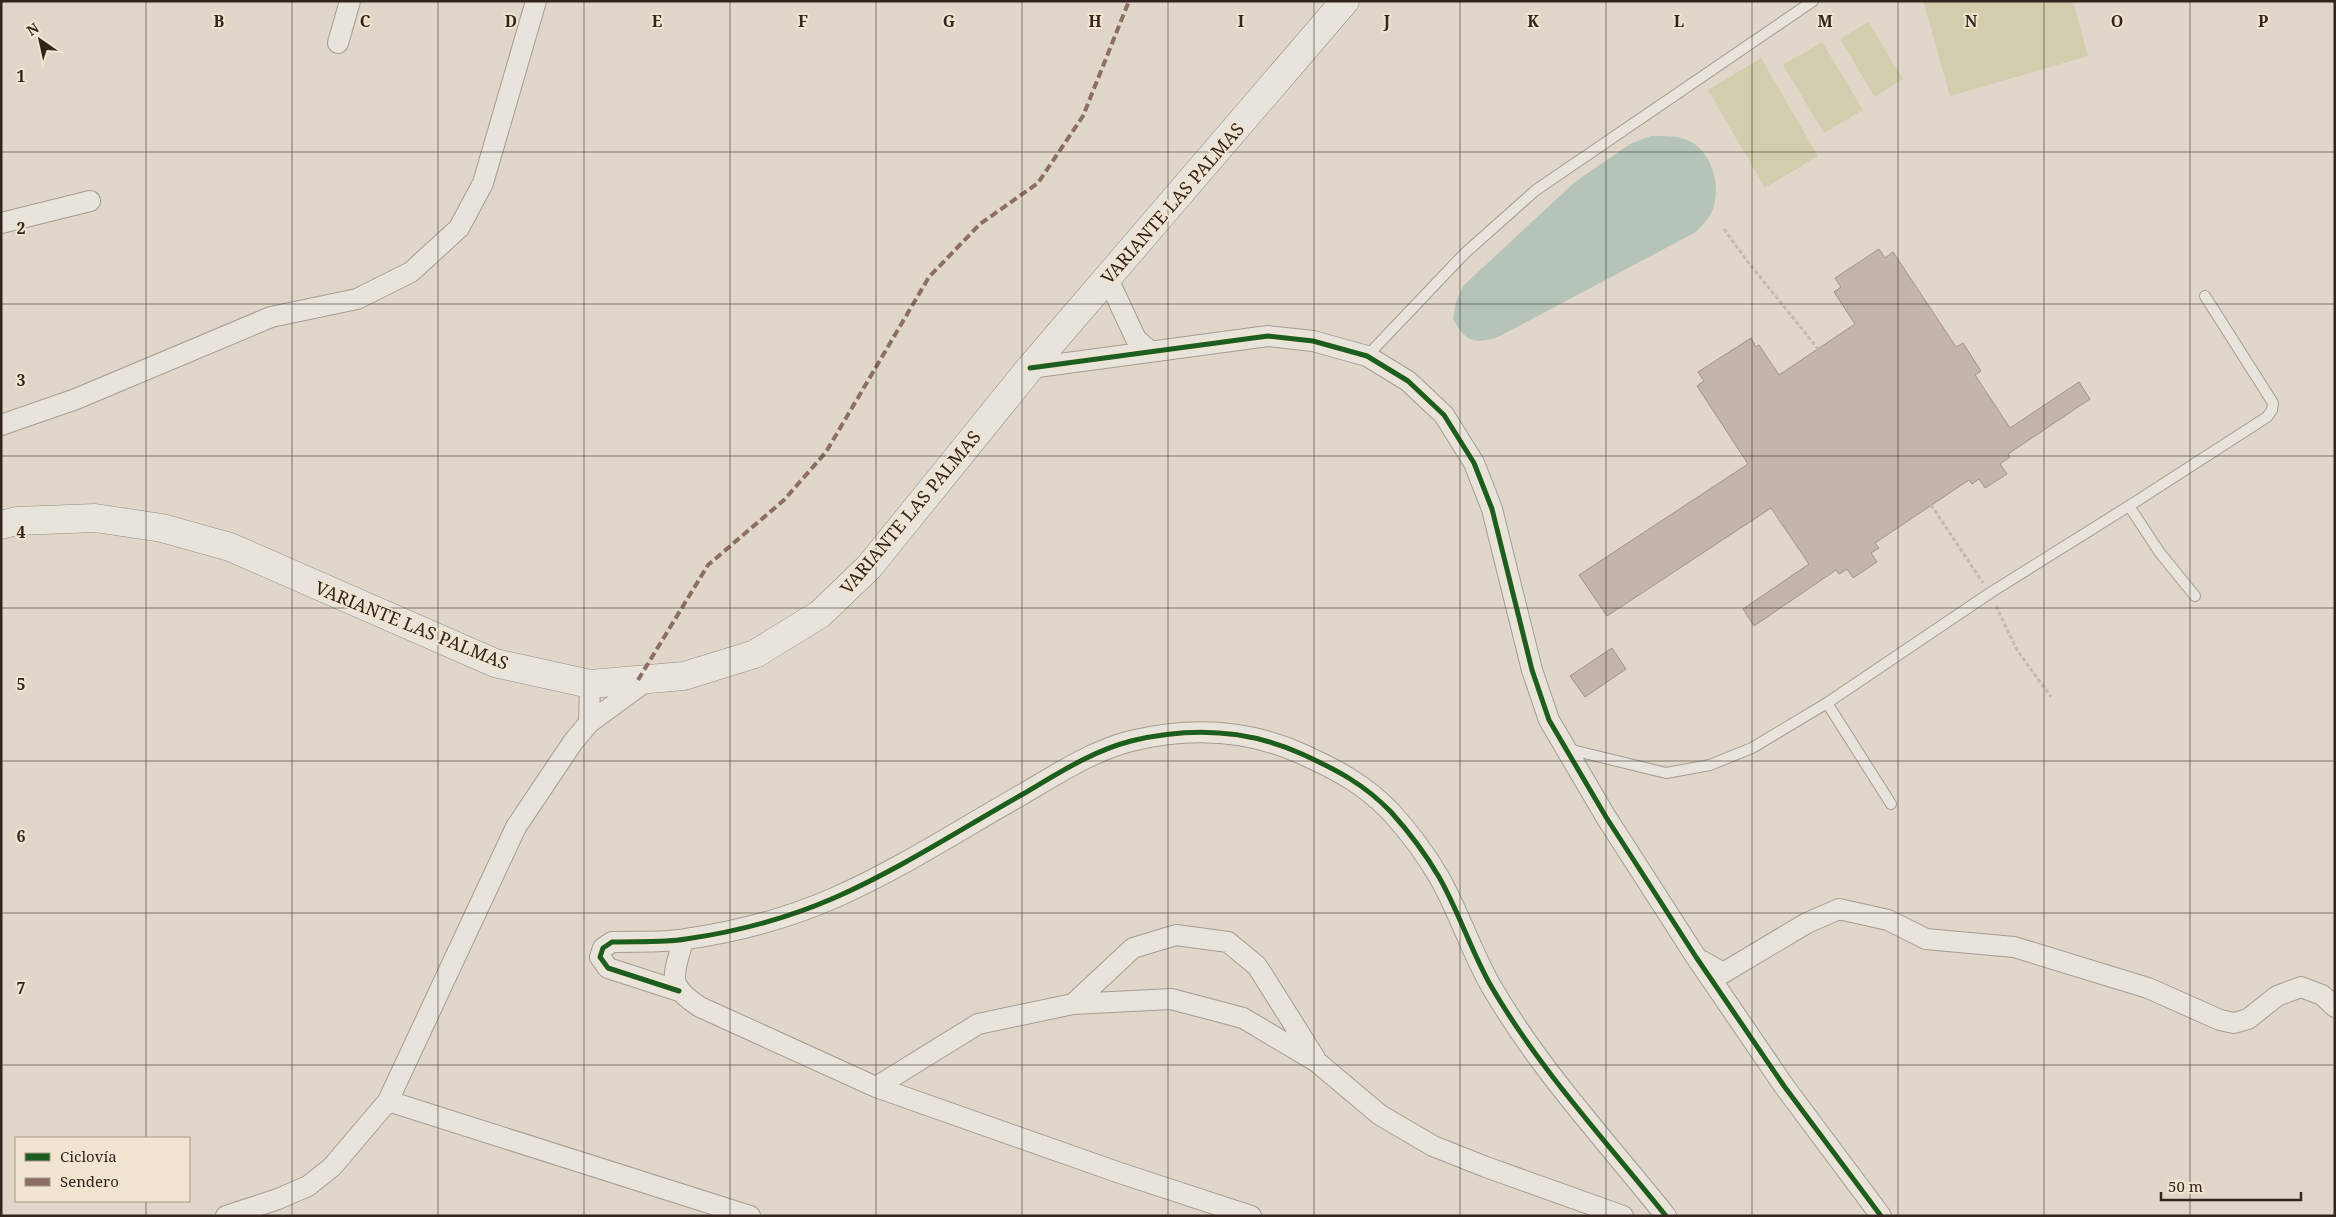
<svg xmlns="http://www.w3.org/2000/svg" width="2336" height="1217" viewBox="0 0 2336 1217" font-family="'Noto Serif',serif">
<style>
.green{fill:#d1cdad}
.water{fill:#b5c3b9}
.building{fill:#c3b5ab;stroke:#9f938a}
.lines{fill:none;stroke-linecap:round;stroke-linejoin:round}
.service-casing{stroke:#a59c93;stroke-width:12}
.minor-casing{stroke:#a59c93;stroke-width:22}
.secondary-casing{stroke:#948c84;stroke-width:29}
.path{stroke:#c1bab2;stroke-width:3;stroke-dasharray:4 2.5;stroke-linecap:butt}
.service{stroke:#e8e3db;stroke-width:10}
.minor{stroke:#e8e3db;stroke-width:20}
.secondary{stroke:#e8e3db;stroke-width:28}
.quiet{stroke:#8d6e63;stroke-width:4;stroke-dasharray:8 4;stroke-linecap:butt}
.cycleway-casing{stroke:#f1e4d0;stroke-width:8}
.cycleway{stroke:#1b5e20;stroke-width:5}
.grid{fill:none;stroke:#31251d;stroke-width:1;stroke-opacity:0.55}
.labels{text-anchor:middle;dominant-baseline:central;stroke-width:4;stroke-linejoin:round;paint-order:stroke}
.street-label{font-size:18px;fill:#31251d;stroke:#f1e4d0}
.grid-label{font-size:16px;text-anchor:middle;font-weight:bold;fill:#31251d;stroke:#f1e4d0;stroke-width:4;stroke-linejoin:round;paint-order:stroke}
</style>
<rect width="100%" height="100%" fill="#e0d7ca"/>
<!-- green -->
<path class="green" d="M1923,1H2073L2088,56L1950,96Z
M1868,22L1903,79L1875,97L1840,39Z
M1822,42L1863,110L1824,133L1783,65Z
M1761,58L1818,156L1765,188L1708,90Z"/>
<!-- water -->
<path class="water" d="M1651,136C1664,136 1681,135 1693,143C1715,157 1723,195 1709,217C1706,222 1700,227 1696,232L1498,337C1474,345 1465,341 1453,319L1456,302L1463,286L1575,182L1630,144Z"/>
<!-- building -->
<path class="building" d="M1879,249L1885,258L1893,252L1956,347L1963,343L1981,371L1975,375L2010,428L2079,382L2090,399L2008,454L2010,457L2000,464L2007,474L1985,488L1979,479L1972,484L1969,480L1875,543L1879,548L1871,553L1877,562L1853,578L1847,569L1839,574L1836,570L1754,626L1743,609L1809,564L1771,508L1607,616L1579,575L1748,464L1697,386L1704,381L1698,372L1751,338L1756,347L1759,345L1779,375L1855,324L1834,292L1841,287L1835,278Z
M1612,648L1626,669L1585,697L1570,676Z"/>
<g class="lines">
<!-- service casing -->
<g class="service-casing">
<path id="service" d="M1367,356L1464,254L1536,190L1813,1
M2129,506L2160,553L2195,596
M1827,703L1891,804
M1568,749L1666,773L1710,765L1752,748L1827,703L1990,593L2129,506L2267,417L2272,410L2273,403L2205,296"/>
</g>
<!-- minor casing -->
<g class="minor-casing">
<path id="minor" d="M338,43L350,1
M1,223L90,201
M1108,279L1136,339L1150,351
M1030,368L1268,336L1313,341L1367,356L1408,381L1444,415L1474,463L1492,509L1532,670L1549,720L1606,817L1696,957L1784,1086L1881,1216
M1,425L76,399L271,317L357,299L411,272L459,228L483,183L536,1
M589,723L590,684
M683,940C674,976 665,984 700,1007L876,1087L1120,1173L1251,1216
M1702,961L1723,973L1807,923L1839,909L1888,920L1926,939L2014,947L2148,988L2220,1020L2234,1023L2248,1019L2277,996L2301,987L2322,995L2335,1007
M679,991L608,968L600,957L603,948L612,942C636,941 662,943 686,939C735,932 788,918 834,898C900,869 961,829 1023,794C1057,774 1092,751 1131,741C1189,727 1247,729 1302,754C1337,770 1364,784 1391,812C1409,832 1425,853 1439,877C1459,912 1471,951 1491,986C1539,1069 1606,1141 1666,1216
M1073,1004L1133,948L1176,935L1228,942L1257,966L1315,1058
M876,1087L978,1024L1073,1004L1171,999L1243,1018L1317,1062L1380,1115L1433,1146L1486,1167L1623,1216
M388,1101L750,1216
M226,1216L278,1199L308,1186L332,1167L388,1101L516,827L573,742L589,723L649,679"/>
</g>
<!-- secondary casing -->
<g class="secondary-casing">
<path id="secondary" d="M1,525L17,521L95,518L162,528L230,547L495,663L590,684L684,676L755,654L820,614L869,567L1030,368L1345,1"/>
</g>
<!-- path -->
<path class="path" d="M1724,229L1744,257L1818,349
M1931,505L1983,583
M1996,606L2017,650L2051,697"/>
<!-- service -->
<use href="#service" class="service"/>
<!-- minor -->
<use href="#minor" class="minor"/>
<!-- secondary -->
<use href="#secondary" class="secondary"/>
<!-- quiet -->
<path class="quiet" d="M638,680L708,565L784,500L826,452L929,277L980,224L1038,183L1083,116L1129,1"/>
<!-- cycleway casing -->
<g class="cycleway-casing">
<path id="cycleway" d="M1030,368L1268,336L1313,341L1367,356L1408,381L1444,415L1474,463L1492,509L1532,670L1549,720L1606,817L1696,957L1784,1086L1881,1216
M679,991L608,968L600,957L603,948L612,942C636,941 662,943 686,939C735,932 788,918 834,898C900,869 961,829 1023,794C1057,774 1092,751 1131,741C1189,727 1247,729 1302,754C1337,770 1364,784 1391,812C1409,832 1425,853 1439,877C1459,912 1471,951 1491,986C1539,1069 1606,1141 1666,1216"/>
</g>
<!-- cycleway -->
<use href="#cycleway" class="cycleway"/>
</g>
<!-- grid -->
<path class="grid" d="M146,1V1138M292,1V1216M438,1V1216M584,1V1216M730,1V1216M876,1V1216M1022,1V1216M1168,1V1216M1314,1V1216M1460,1V1216M1606,1V1216M1752,1V1216M1898,1V1216M2044,1V1216M2190,1V1216M1,152H2335M1,304H2335M1,456H2335M1,608H2335M1,761H2335M1,913H2335M1,1065H2335M146,1201V1216"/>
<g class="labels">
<!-- street labels -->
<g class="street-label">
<text transform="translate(1172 203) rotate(-49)">VARIANTE LAS PALMAS</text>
<text transform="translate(910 512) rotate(-50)">VARIANTE LAS PALMAS</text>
<text transform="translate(412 625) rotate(22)">VARIANTE LAS PALMAS</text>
</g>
</g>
<g class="grid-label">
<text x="219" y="27">B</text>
<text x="365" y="27">C</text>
<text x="511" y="27">D</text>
<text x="657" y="27">E</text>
<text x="803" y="27">F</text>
<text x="949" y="27">G</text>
<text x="1095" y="27">H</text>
<text x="1241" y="27">I</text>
<text x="1387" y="27">J</text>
<text x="1533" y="27">K</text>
<text x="1679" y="27">L</text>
<text x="1825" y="27">M</text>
<text x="1971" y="27">N</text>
<text x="2117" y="27">O</text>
<text x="2263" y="27">P</text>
<text x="21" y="82">1</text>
<text x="21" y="234">2</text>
<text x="21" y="386">3</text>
<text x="21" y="538">4</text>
<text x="21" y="690">5</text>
<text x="21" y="842">6</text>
<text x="21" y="994">7</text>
</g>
<!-- border -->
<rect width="2336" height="1217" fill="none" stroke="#31251d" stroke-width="5"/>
<!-- legend -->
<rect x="15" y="1137" width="175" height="65" fill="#f1e4d0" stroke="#a49888"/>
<rect x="25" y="1153" width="25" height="8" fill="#1b5e20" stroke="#a49888"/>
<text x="60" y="1162" font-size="15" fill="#31251d">Ciclovía</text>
<rect x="25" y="1178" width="25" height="8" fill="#8d6e63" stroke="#a49888"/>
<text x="60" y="1187" font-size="15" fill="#31251d">Sendero</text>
<!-- north arrow -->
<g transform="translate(40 40) rotate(326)" stroke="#f1e4d0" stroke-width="4" paint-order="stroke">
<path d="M0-4L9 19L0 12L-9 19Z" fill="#31251d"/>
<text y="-8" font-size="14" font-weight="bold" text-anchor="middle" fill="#31251d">N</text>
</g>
<!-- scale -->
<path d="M2161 1192v8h140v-8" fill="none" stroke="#31251d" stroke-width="2.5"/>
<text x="2168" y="1192" font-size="15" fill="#31251d" stroke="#f1e4d0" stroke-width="4" paint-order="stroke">50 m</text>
</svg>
